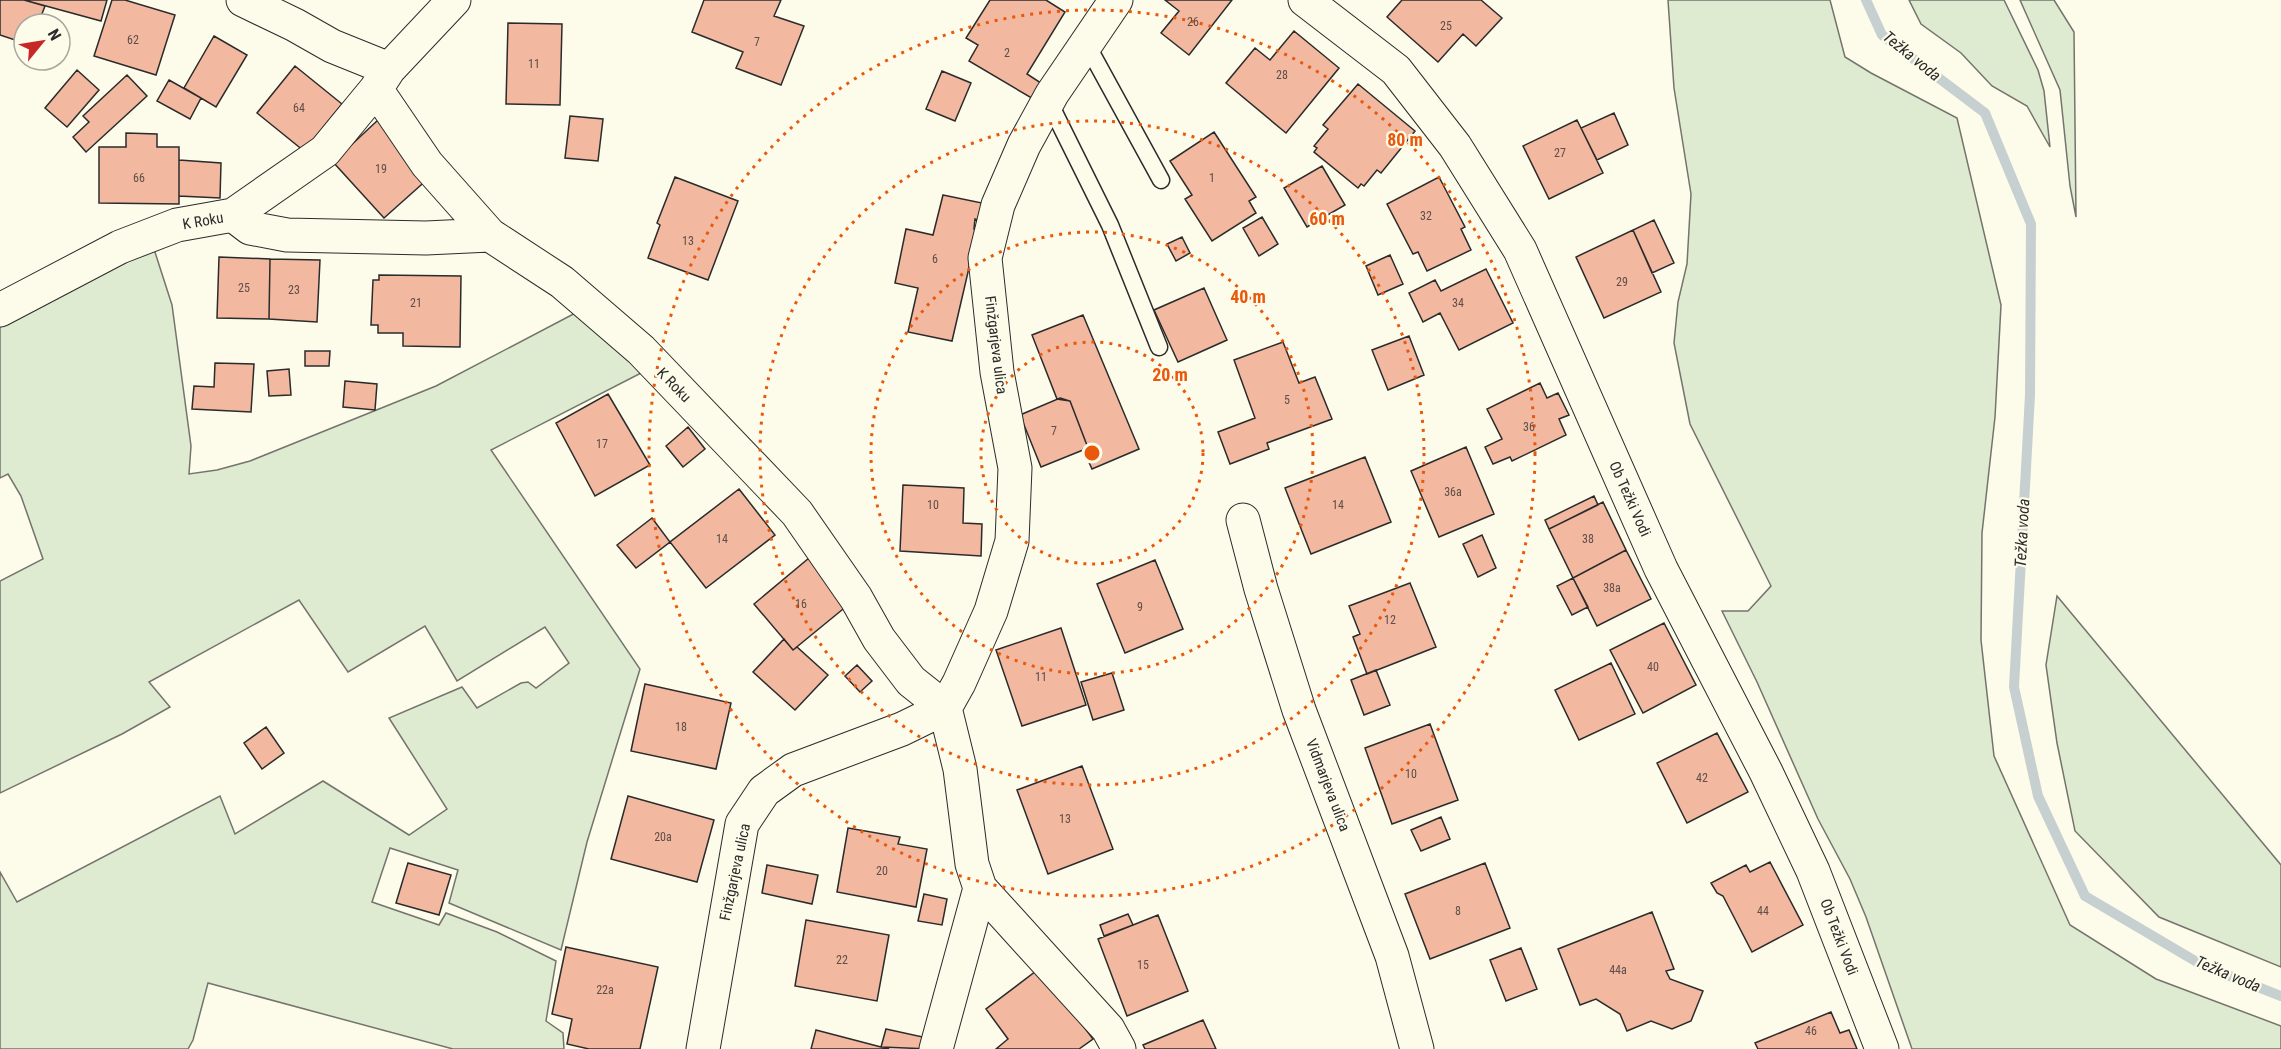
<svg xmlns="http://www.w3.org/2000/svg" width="2281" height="1049" viewBox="0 0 2281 1049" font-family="'Roboto Condensed',sans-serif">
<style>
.green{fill:#deebd1;stroke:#74746e;stroke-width:1.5}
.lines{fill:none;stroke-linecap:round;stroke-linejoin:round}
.stream{stroke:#c7d0d0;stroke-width:10}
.building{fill:#f2b8a0;stroke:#2b2b2b;stroke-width:1.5}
.lane-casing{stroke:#2b2b2b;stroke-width:19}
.street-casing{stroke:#2b2b2b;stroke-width:35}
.lane{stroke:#fdfbea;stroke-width:16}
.street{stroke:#fdfbea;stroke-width:33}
.ring{fill:none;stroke:#e8590c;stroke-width:3;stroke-dasharray:3 6}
.labels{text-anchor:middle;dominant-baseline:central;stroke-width:4.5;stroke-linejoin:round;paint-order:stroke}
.number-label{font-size:12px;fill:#5d4e48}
.street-label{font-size:15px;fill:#2b2b2b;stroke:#fdfbea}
.water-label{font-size:16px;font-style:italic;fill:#2b2b2b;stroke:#fdfbea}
.centre{fill:#e8590c;stroke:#fdfbea;stroke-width:3}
.ring-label{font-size:18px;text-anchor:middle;font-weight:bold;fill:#e8590c;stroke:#fdfbea;stroke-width:4.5;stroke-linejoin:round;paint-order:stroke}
</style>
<rect width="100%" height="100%" fill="#fdfbea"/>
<!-- green -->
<path class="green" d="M1668,0H1830L1845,57L1871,73L1957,118L2001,305L1995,417L1982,533L1981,640L1994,756L2070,925L2156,979L2281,1026V1049H1912L1866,917L1850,879L1818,819L1757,682L1722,611H1748L1771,586L1690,424L1674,343L1678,302L1687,264L1691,194L1674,88Z
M1909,0H2004L2038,70L2044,91L2050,147L2027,106L1992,86L1961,53L1921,24Z
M2020,0H2054L2074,32L2076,217L2070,186L2060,90Z
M153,246L172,305L191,446L189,474L217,470L250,461L436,386L583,309L645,371L491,450L640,669L587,842L561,950L449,903L458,870L390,848L372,902L439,925L446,913L497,932L556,961L546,1021L563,1033L564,1049H453L208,983L193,1040L188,1049H0V872L17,902L220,796L235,834L323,781L409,835L447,809L389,718L462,687L477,708L521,683L528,682L536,688L569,663L545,627L457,681L425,626L348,672L299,600L149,682L170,707L122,734L0,793V581L43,559L21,496L8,474L0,478V323Z
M2057,596L2281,865V967L2159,917L2075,831L2057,743L2046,665Z"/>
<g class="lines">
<!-- stream -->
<path class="stream" d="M1866,0L1882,35L1985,113L2031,224L2030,395L2014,687L2038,796L2085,896L2202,965L2281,996"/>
</g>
<!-- building -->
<path class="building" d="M0,0H24L45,6L38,24H24V43L0,35Z
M24,0H107L101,21Z
M112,0H125L175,15L156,75L94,56Z
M704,0H781L774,16L804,26L781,85L736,68L743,52L692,32Z
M990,0H1046L1065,12L1027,74L1044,85L1035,100L969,61L978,45L966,38Z
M1165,0H1232L1189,55L1161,33L1179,11Z
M1402,0H1481L1502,18L1476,46L1463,34L1438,62L1387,17Z
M508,23L562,24L560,105L506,104Z
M1294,31L1339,68L1286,133L1226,83L1255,48L1270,60Z
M214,36L247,55L216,107L184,88Z
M295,66L342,104L304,151L257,113Z
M77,70L99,90L67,127L45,108Z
M942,71L971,83L955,121L926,109Z
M127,75L147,96L86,152L73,137L89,122L83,116Z
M169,80L201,98L190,119L157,101Z
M1358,84L1415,131L1381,173L1377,170L1364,186L1361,184L1358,188L1314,152L1317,148L1314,146L1328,129L1323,125Z
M1614,113L1628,145L1597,160L1581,128Z
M570,116L603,119L598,161L565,158Z
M378,120L430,177L384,218L333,162Z
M1577,120L1603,173L1549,199L1523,146Z
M1214,132L1256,197L1249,201L1256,213L1212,241L1185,199L1192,195L1170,161Z
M126,133L157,134V147H179V204L99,203V147H126Z
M179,160L221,163L220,198L179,196Z
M1322,166L1345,205L1307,227L1284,188Z
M675,177L738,201L708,280L648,258L660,225L657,223Z
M1439,177L1465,227L1461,229L1471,250L1427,271L1418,252L1413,254L1387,204Z
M943,195L982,203L978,220L975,219L974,229H978L952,341L908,332L918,288L895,283L906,229L933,235Z
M1262,217L1278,244L1259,256L1243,228Z
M1654,220L1674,263L1652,273L1633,230Z
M1633,230L1661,292L1604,318L1576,257Z
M1182,237L1190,253L1176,261L1167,244Z
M1390,255L1403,284L1378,295L1366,266Z
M219,257L270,259L269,319L217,318Z
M270,259L320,260L317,322L269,319Z
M1486,269L1513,323L1459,350L1440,313L1423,322L1409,293L1435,280L1441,291Z
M379,275L461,276L460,347L403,346V333H378V325H371L373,280H379Z
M1204,288L1227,340L1178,362L1154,310Z
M1083,315L1139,449L1092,469L1083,449L1088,448L1070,401L1057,399L1032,335Z
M1409,336L1424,375L1388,390L1372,350Z
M1283,342L1299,383L1315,377L1332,419L1267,443L1269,449L1230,464L1218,432L1255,418L1234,360Z
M305,351H330L329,366H305Z
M215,363L254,364L251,412L192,409L194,386L214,387Z
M289,369L291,395L269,396L267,371Z
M345,381L377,384L375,410L343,407Z
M1540,383L1547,398L1558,393L1569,415L1559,419L1566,435L1512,461L1510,457L1493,464L1485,447L1502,439L1487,409Z
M608,394L650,465L595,496L556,423Z
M1060,398L1070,401L1088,448L1041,467L1020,415Z
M688,427L705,449L683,467L666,446Z
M1466,447L1494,514L1439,537L1411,471Z
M1365,457L1391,522L1311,554L1285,488Z
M903,485L964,488L963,523L982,524L981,556L900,551Z
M739,489L775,535L706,588L670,542Z
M1594,496L1598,505L1549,529L1545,520Z
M1603,502L1626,550L1573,578L1549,529Z
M652,518L670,542L636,568L617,545Z
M1482,535L1496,568L1478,577L1463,544Z
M1626,550L1651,599L1597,626L1573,578Z
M809,558L848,605L793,650L754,604Z
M1155,560L1183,629L1125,653L1097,584Z
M1573,578L1588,607L1572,615L1557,586Z
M1410,583L1436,647L1367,674L1353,637L1360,634L1349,606Z
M1664,623L1696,685L1643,713L1610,650Z
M1061,628L1086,705L1022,726L996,650Z
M784,639L793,650L797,647L828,675L795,710L753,672Z
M1611,663L1635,714L1579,740L1555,690Z
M857,665L872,681L860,692L845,676Z
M1376,670L1390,705L1364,715L1351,680Z
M1112,673L1124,710L1093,720L1081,682Z
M645,684L731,703L716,769L631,751Z
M1430,724L1458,800L1392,824L1365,748Z
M266,727L284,753L262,769L244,743Z
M1717,733L1748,792L1687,823L1657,763Z
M1082,766L1113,849L1048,874L1017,790Z
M628,796L714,820L697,882L611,859Z
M1441,817L1450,839L1421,851L1411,830Z
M848,828L900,837L898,844L927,849L916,907L837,892Z
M1770,862L1803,925L1752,952L1723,896L1717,893L1711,883L1746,865L1750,872Z
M408,863L451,875L439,915L396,903Z
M1485,863L1510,928L1430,959L1405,894Z
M767,865L818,875L812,904L762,893Z
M924,894L947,899L942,925L918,921Z
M1652,912L1674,969L1666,971L1670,979L1703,991L1691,1021L1672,1029L1651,1021L1627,1031L1620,1014L1596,999L1580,1005L1558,949Z
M1128,914L1133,925L1104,936L1100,925Z
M1158,915L1188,991L1127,1016L1098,939Z
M806,920L889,935L877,1001L795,986Z
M566,947L658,967L640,1049H589L567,1044L572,1019L552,1014Z
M1521,948L1537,989L1506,1001L1490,960Z
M1040,968L1093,1039L1079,1049H996L1008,1039L986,1009Z
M1831,1012L1840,1033L1849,1030L1857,1049H1758L1755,1043Z
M1203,1020L1216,1049H1145L1143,1045Z
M886,1029L932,1039L930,1049L881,1047Z
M816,1030L881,1047L889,1049H811Z"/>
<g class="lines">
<!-- lane casing -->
<g class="lane-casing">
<path id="lane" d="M1087,45L1161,180
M1048,100L1110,225L1159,347"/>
</g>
<!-- street casing -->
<g class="street-casing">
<path id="street" d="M243,0L295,25L332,46L389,69L454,0
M1305,0L1396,70L1455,146L1520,250L1661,569L1766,772L1813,871L1882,1049
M389,69L376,89L427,164L490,235L562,282L641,350L797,513L856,598L879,639L911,681L945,708L960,769L972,864L980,888L936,1049
M233,215L250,228L287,235L426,238L490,235
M0,310L120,247L177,225L233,215L325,151L376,89
M1243,520L1261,589L1299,710L1392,956L1417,1049
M980,888L1108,1029L1119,1049
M703,1049L742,824L764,791L793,770L902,729L945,708L959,683L991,611L1012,541L1015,468L997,372L985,258L998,205L1024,145L1052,94L1116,0"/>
</g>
<!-- lane -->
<use href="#lane" class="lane"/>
<!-- street -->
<use href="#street" class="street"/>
</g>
<!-- distance rings -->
<g class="ring">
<circle cx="1092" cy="453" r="111"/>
<circle cx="1092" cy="453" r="221"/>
<circle cx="1092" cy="453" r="332"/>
<circle cx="1092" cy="453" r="443"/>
</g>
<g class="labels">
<!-- number labels -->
<g class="number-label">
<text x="1193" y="22">26</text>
<text x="1446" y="26">25</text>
<text x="133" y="40">62</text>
<text x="757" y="42">7</text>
<text x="1007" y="53">2</text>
<text x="534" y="64">11</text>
<text x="1282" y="75">28</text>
<text x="299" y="108">64</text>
<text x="1560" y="153">27</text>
<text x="381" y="169">19</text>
<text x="139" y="178">66</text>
<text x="1212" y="178">1</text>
<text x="1426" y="216">32</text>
<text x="688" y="241">13</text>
<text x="935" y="259">6</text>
<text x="1622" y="282">29</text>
<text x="244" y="288">25</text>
<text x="294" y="290">23</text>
<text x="416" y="303">21</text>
<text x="1458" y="303">34</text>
<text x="1287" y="400">5</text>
<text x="1529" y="427">36</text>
<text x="1054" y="431">7</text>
<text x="602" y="444">17</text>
<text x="1453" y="492">36a</text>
<text x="933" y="505">10</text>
<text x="1338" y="505">14</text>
<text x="722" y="539">14</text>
<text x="1588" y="539">38</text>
<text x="1612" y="588">38a</text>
<text x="801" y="604">16</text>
<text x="1140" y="607">9</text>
<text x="1390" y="620">12</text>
<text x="1653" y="667">40</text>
<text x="1041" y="677">11</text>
<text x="681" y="727">18</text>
<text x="1411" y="774">10</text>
<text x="1702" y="778">42</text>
<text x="1065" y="819">13</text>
<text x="663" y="837">20a</text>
<text x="882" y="871">20</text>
<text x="1458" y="911">8</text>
<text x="1763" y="911">44</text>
<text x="842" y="960">22</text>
<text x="1143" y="965">15</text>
<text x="1618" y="970">44a</text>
<text x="605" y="990">22a</text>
<text x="1811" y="1031">46</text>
</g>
<!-- street labels -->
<g class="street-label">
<text transform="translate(203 221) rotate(-10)">K Roku</text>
<text transform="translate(996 345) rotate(83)">Finžgarjeva ulica</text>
<text transform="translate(674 385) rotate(46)">K Roku</text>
<text transform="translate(1630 499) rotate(66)">Ob Težki Vodi</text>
<text transform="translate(1328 785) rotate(69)">Vidmarjeva ulica</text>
<text transform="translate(735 872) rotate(-78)">Finžgarjeva ulica</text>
<text transform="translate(1839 937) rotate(69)">Ob Težki Vodi</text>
</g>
<!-- water labels -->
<g class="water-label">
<text transform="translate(1912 56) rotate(39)">Težka voda</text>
<text transform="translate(2022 533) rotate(-87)">Težka voda</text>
<text transform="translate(2228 974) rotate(23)">Težka voda</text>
</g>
</g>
<circle cx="1092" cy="453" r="9" class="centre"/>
<g class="ring-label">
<text x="1405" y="146">80 m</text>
<text x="1327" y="225">60 m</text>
<text x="1248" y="303">40 m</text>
<text x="1170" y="381">20 m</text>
</g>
<!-- north arrow -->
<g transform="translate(42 42) rotate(60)"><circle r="28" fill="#fdfbea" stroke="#a9a89e" stroke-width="1.5"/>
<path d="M0-4.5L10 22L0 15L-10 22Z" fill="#c62828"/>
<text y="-9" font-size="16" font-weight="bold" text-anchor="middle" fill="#2b2b2b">N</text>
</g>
</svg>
